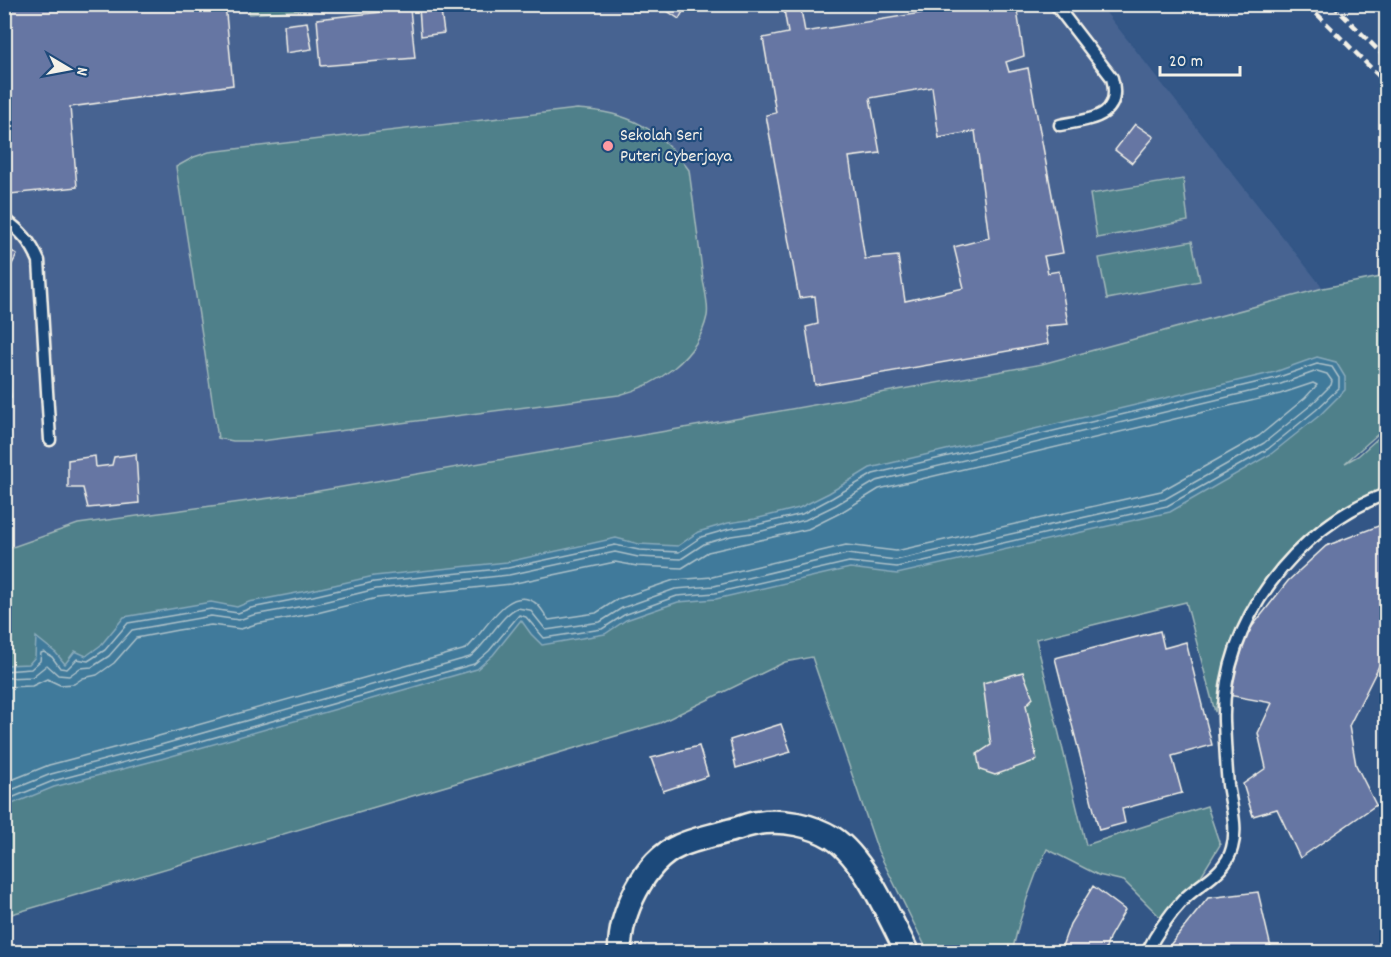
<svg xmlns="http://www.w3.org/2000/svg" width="1391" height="957" viewBox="0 0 1391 957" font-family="Dekko,sans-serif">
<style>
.built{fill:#466391}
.green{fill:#4f808a;stroke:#a2b8b9;stroke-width:1.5}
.water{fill:#417a9b;stroke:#89aaba;stroke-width:1.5}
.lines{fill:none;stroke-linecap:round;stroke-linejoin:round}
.shore{stroke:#acc1c9;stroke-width:1.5}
.building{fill:#6676a3;stroke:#f4f1e8;stroke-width:1.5;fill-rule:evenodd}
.service-casing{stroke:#f4f1e8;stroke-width:15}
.minor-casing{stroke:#f4f1e8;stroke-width:27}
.service{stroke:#1f4a7a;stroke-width:10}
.minor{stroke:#1f4a7a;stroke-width:22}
.rail{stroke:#f4f1e8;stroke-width:4.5;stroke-dasharray:9 4.5;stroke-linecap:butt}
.poi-dot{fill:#ff9aa2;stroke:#1f4a7a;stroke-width:2}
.labels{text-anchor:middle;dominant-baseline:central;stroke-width:4.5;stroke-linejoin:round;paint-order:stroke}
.poi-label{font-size:18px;fill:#f4f1e8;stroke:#1f4a7a;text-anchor:start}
</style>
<rect width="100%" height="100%" fill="#335686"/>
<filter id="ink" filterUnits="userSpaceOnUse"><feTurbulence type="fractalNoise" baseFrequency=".0167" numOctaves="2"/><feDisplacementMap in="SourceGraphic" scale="12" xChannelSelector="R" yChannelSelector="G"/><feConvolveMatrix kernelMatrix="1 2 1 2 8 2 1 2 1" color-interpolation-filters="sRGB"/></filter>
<g filter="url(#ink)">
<!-- built -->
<path class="built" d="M4,5H1100L1323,288L1042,364L724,421L307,493L78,524L5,550Z"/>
<!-- green -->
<path class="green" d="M354,5V6L249,14V5Z
M577,109C629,112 659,128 689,170C694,207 699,243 703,280C705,291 709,306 707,316C698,358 658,385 619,395L261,441H233L218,438L176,167L194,157L209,152Z
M1183,179L1188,221L1097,238L1090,194Z
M1192,241L1200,281L1107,299L1099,258Z
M1386,276V427L1345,463L1358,456L1386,431V496L1350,513L1301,550L1262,598L1222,683L1215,712L1186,602L1036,639L1086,845L1207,806L1220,845L1196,884L1163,920L1124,881L1098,875L1047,849C1031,883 1020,916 1012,952H928L878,851L812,657L785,662L660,723L5,916L4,550L78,524L307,493L724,421L1042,364L1323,288Z"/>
<!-- water -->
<path class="water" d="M1317,357L1336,362L1345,377V390L1320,415L1271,454L1170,512L897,574L850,568L716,599L678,602L626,620L605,634L542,645L531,634L521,620L493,655L477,669L161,759L54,787L5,807V665L29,664L35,657L36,637L56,653L65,664L75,651L86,656L101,645L124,617L211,602L237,607L249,602L312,590L374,576L507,562L616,538L639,544L678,546L698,532L728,523L755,519L799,508L829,493L870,468L1275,372Z"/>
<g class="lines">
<!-- shore -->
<path class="shore" d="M4,671L31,669L40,661L41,653L44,652L52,657L60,668L67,669L77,659L88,661L105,650L128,623L211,609L238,613L251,608L313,596L374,582L508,568L615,545L639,550L679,552L701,537L729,529L756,525L802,514L832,498L873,474L1276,378L1317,364L1332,367L1339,378V388L1316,410L1268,449L1167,506L897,567L849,562L715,593L677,596L624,615L602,629L544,638L526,617L519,615L489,651L474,664L159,753L53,781L4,801
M4,678L32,677L47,665L58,675L69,676L80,668L92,667L109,656L132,630L211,616L239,620L253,615L315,604L376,589L509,575L615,552L638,557L681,559L704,544L731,536L758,532L805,520L836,505L876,481L1278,385L1317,371L1327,374L1332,381L1331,385L1311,405L1264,443L1165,499L896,560L847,554L714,586L675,589L622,608L600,622L546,630L530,610L517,608C502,614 486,645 470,657L157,746L51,774L4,793
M4,687L32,686L47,679L60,685L74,684L83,678L97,675L114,663L136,638L178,630L211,625L241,629L256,624L317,613L377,598L511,584L615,562L637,566L682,568L708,552L808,529L840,513L879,489L1280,394L1313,383L1317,385L1305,398L1259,436L1161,491L896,551L846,545L712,577L674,580L618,599L596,613L549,620C544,614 541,606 534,602C507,584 483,635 466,649L155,737L49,765L4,783"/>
</g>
<!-- building -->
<path class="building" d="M4,4H225L233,85L70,107L77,187L10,194L4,123Z
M440,4L444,33L421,36L419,7Z
M657,4H687L679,19Z
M783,4H800L805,32L976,4H1016L1024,56L1006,62L1009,72L1028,68L1063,253L1044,256L1048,273L1059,271L1068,324L1045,326L1048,344L815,385L806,327L818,324L815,296L799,298L766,115L776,113L763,38L788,33ZM932,87L939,138L975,131L989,238L954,247L964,288L905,301L898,256L865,259L849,157L880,153L870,98Z
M410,9L415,58L321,66L317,19Z
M307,22L312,49L286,53L284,25Z
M1135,124L1154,137L1132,163L1115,150Z
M4,245L17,255L7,273L4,271Z
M4,336L11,398L4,399Z
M136,454L139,503L88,508L83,488H68V460L95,456L96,467L112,465L114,457Z
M1386,523V660L1379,666L1349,726L1356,765L1376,805L1300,858L1277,809L1253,816L1243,784L1266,768L1258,733L1272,703L1228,695L1247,633L1288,581L1326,546Z
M1160,631L1164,648L1186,642L1212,745L1172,756L1182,793L1122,809L1125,823L1099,830L1055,658Z
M1023,672L1033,698L1026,705L1037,760L995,775L980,770L977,754L991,745L983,683Z
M781,724L791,752L736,768L730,740Z
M699,746L708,776L663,791L651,758Z
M1093,886L1125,910L1109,938L1105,952H1060L1070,924Z
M1258,892L1272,952H1167L1170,945L1208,898Z"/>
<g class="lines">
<!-- service casing -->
<g class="service-casing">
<path id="service" d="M1055,4L1112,78C1123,118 1090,119 1060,125
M4,219C21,231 31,242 39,261L50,440
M1147,952C1156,934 1169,915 1183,900C1200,883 1226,873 1232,848C1238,828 1231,805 1228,785C1226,764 1225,742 1224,721C1221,623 1297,526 1386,494"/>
</g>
<!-- minor casing -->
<g class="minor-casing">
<path id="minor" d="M620,952C619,915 644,861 679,846C694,839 712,836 728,831C738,829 748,824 758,823C783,819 812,825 833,838C865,859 890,919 907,952"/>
</g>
<!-- service -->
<use href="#service" class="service"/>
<!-- minor -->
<use href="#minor" class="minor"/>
<!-- rail -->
<path class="rail" d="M1307,4L1386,83
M1332,4L1386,58"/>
</g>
</g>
<!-- markers -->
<circle class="poi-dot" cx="608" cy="146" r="6"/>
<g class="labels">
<!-- poi labels -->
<g class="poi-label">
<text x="620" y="136">Sekolah Seri<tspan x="620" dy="21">Puteri Cyberjaya</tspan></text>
</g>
</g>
<!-- margin -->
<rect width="1391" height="957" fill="none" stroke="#1f4a7a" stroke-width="24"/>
<rect x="12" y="12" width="1367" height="933" fill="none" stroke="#f4f1e8" stroke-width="2" filter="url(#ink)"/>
<!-- north arrow -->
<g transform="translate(69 69) rotate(100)" stroke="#1f4a7a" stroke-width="4.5" paint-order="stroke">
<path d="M0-4.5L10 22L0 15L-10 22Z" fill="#f4f1e8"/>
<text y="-9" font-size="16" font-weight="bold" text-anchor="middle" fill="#f4f1e8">N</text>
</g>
<!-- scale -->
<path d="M1160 66v9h80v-9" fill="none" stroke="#f4f1e8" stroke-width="3"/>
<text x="1169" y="66" font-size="18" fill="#f4f1e8" stroke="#1f4a7a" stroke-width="4.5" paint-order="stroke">20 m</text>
</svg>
